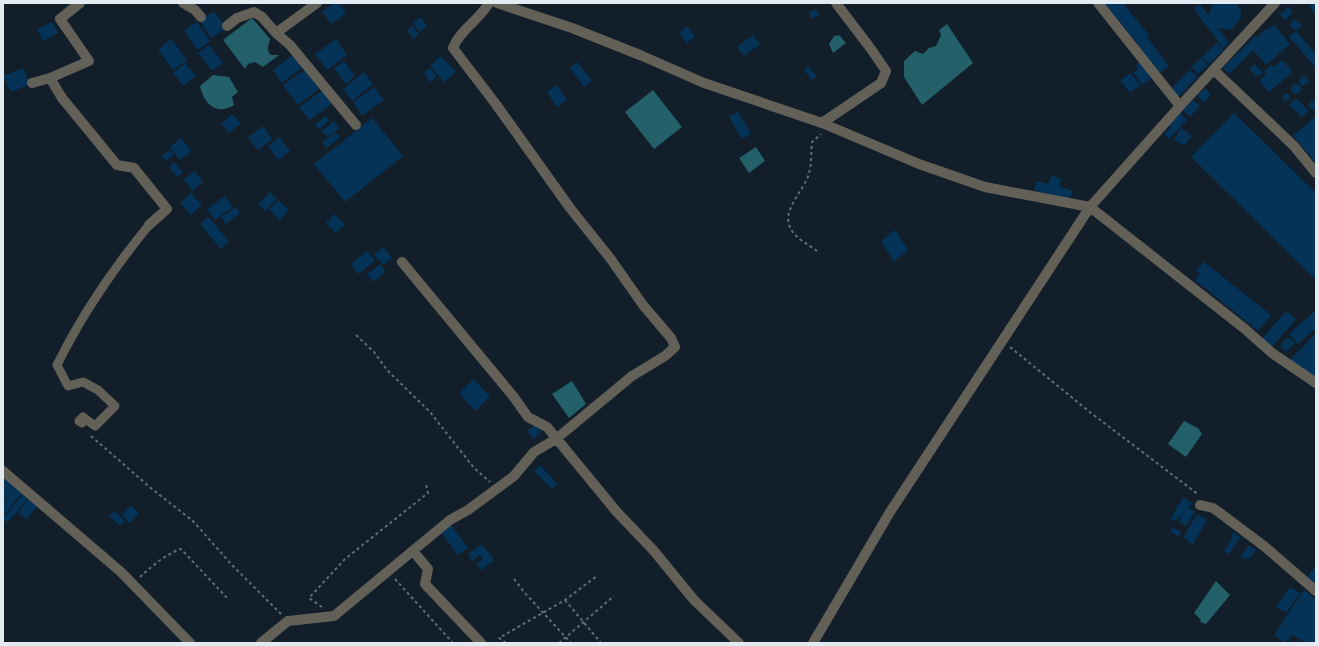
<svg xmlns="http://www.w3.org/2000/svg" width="1319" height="646" viewBox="0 0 1319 646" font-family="'IBM Plex Sans',sans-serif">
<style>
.water{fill:#236069}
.building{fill:#053357}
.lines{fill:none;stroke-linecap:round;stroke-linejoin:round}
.path{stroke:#626d77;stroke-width:2;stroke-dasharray:3 3;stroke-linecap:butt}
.pedestrian{stroke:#636058;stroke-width:9}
.minor{stroke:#636058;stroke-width:10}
</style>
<rect width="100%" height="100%" fill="#121e29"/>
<!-- water -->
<path class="water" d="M252,18L270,39C269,46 265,49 271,55H279L263,67L255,62L248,64L245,69L223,40Z
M947,24L973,63L922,105L904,77V61L915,51L923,54L929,48L936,46L941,35L939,30Z
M839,35L846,43L833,53L829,44L834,36Z
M213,75L229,77L238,92L232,97L234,105C216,116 204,104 200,86Z
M653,90L682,127L654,149L625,112Z
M756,147L765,161L749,173L739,158Z
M572,381L586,404L569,418L552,394Z
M1184,421L1198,428L1202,434L1186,457L1168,444Z
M1216,581L1230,595L1206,624L1200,622L1201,620L1194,613Z"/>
<!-- building -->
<path class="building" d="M334,3H338L346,13L332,24L322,12Z
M1104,3H1123L1149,35L1142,41L1147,37L1169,66L1158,74L1136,45L1138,44Z
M1214,3H1236L1241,11V18L1234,27L1228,30L1218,28L1229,43L1223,48L1194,9L1200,4L1209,16L1210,10Z
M1313,3H1316V14L1309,7Z
M1288,7L1293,13L1285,20L1280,14Z
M816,9L819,14L812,19L809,13Z
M214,11L226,28L211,38L200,21Z
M421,17L427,26L420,32L413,23Z
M1295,19L1302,25L1296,31L1289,25Z
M52,22L58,33L43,41L37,29Z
M197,22L210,41L197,50L184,30Z
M1274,25L1290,44L1266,65L1253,50L1229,74L1223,68L1256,35L1258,38L1260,36L1259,35L1266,29L1267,30Z
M413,26L419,35L413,39L407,30Z
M687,26L695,36L687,43L679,33Z
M1296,31L1316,54V68L1289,37Z
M753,35L760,44L744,56L737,47Z
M171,39L187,60L173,70L158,50Z
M336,39L347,55L327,70L315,54Z
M1217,43L1224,50L1209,64L1202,57Z
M209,45L223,63L212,71L198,53Z
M294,54L303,67L282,83L273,70Z
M441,56L456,72L444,82L430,66Z
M1201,58L1208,65L1198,74L1191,67Z
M1142,60L1153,77L1142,85L1133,72L1138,69L1136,65Z
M1282,60L1293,72L1269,92L1259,81L1266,74L1264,72L1271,65L1274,67Z
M344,61L355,76L346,84L334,68Z
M577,62L592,81L584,87L570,68Z
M185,63L196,76L183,86L173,73Z
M1255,64L1263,73L1257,77L1249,69Z
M808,66L817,76L812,80L804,70Z
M23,68L30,84L11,92L3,76Z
M430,68L437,77L430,82L424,72Z
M306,69L320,88L298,105L283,85Z
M1190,70L1198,77L1177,98L1170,90Z
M364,72L373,84L352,101L343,89Z
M1131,73L1140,85L1130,93L1120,80Z
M1299.5 81a4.5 4.5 0 1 1 9 0a4.5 4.5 0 1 1-9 0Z
M1291 89a5 5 0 1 1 10 0a5 5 0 1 1-10 0Z
M557,85L567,100L557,107L547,92Z
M374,87L384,100L362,116L353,102Z
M1205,88L1211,95L1204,103L1197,96Z
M323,90L332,104L309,120L299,107Z
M1282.5 97a3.5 3.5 0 1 1 7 0a3.5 3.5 0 1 1-7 0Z
M1296,98L1309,111L1302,117L1289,105Z
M1193,100L1200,106L1190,117L1183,111Z
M1313,100L1316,103V109L1314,111L1308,105Z
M738,112L751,134L742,139L729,117Z
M1180,113L1187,120L1169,139L1164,133L1171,127L1169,125Z
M1234,113L1316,193V280L1191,157Z
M233,114L241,124L229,133L221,123Z
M326,116L329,121L319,129L315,124Z
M1316,116V163L1293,136Z
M372,118L403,156L345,202L314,164Z
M334,121L339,128L328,137L322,131Z
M263,126L272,139L258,150L248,137Z
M1181,128L1192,136L1184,146L1174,139Z
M336,132L340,138L326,148L322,142Z
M280,137L290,151L278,160L268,146Z
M181,138L191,151L180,160L170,147Z
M170,150L174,155L166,161L162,156Z
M174,162L183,172L177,177L169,167Z
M195,171L203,182L192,191L184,179Z
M1052,175L1062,180L1059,186L1073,191L1069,201L1034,190L1037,181L1048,184Z
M270,192L277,199L265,211L258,204Z
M191,193L202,205L191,215L180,203Z
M225,196L233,207L215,220L207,209Z
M278,200L289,210L280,220L269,210Z
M236,207L240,213L226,224L221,217Z
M335,214L345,225L335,233L326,222Z
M208,217L229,241L221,249L200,224Z
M895,230L908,250L894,262L881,241Z
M383,247L392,258L383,265L374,254Z
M367,251L375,261L358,274L351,264Z
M1204,262L1271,315L1258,331L1195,280L1200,274L1196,271Z
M380,264L386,272L373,282L367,274Z
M1286,311L1296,319L1271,348L1261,340Z
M1315,311L1316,328L1298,344L1289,334Z
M1316,333V380L1290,360Z
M1288,337L1295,343L1286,352L1280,346Z
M474,379L490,397L475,411L459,393Z
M535,424L541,432L533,439L527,431Z
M540,465L557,484L552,489L534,471Z
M3,478L22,493L3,516V503L14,490L3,501Z
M24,493L29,497L7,523L3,518Z
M1183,497L1192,503L1188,508L1195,512L1186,526L1179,522L1181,517L1180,516L1175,522L1171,518Z
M28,499L37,506L27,519L18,513Z
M131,505L139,513L130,523L122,515Z
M114,511L125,521L121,526L109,517Z
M1197,514L1207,520L1193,544L1183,538Z
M450,524L468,548L458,555L440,531Z
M1173,527L1181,532L1179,537L1170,531Z
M1233,532L1240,537L1229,554L1224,551L1233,538L1230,536Z
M482,544L494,560L481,570L477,564L483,559L480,555L472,561L468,554Z
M1249,545L1256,550L1249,559L1247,558L1246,560L1241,557Z
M1316,565V585L1307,578Z
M1290,587L1300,593L1286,613L1276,607Z
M1304,590L1316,599V643H1306L1293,635L1285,643L1274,635Z"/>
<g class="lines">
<!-- path -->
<path class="path" d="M817,251C809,245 795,238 791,229C780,211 805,190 809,173C812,163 811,152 812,142L821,134
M356,335L374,352L387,370L430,412L474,468L490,482
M1010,347L1091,413L1199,495
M91,436L152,489L193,521L231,564L282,615
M140,577C152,566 166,554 181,549L227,598
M395,579L453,643
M514,579L524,592L571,643
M565,600L601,643
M322,607L309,598L345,559L428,493L426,484
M506,643L499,638L565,600L597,576
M559,643L614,596"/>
<!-- pedestrian -->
<path class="pedestrian" d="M82,423L79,421L83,417L95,426L115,406L98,390L83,382L68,386L57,365C82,314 113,269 149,225"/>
<!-- minor -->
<path class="minor" d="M183,3L195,10L201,17
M497,3L572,28L640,55L704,83L822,123L919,164L985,187L1090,207L1245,329L1272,353L1316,383
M1098,3L1180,106
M227,26L237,18L254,12L262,17L276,33L317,3
M276,33L290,45L356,125
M1214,70L1294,146L1316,173
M50,78L62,98L117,165L134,168L167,209L149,225
M32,83L50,78L89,61L60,19L80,3
M822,123L881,83L886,71L871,49L836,3
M402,262L513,396L528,417L547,427L616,511L654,551L694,600L739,643
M3,471L121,572L190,643
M1200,505L1213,508L1220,513L1264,546L1316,591
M413,551L428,569L425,584L481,643
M261,643L288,621L334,616L450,520L468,510L514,476L534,452L556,439L632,376L665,356L675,347L671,338L643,305L610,258L570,208L495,103L453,48C460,30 479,20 489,3
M813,643L890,512L1090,207L1180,106L1275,3"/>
</g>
<!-- border -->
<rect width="1319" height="646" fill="none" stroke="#e2eaf2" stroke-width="8"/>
</svg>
